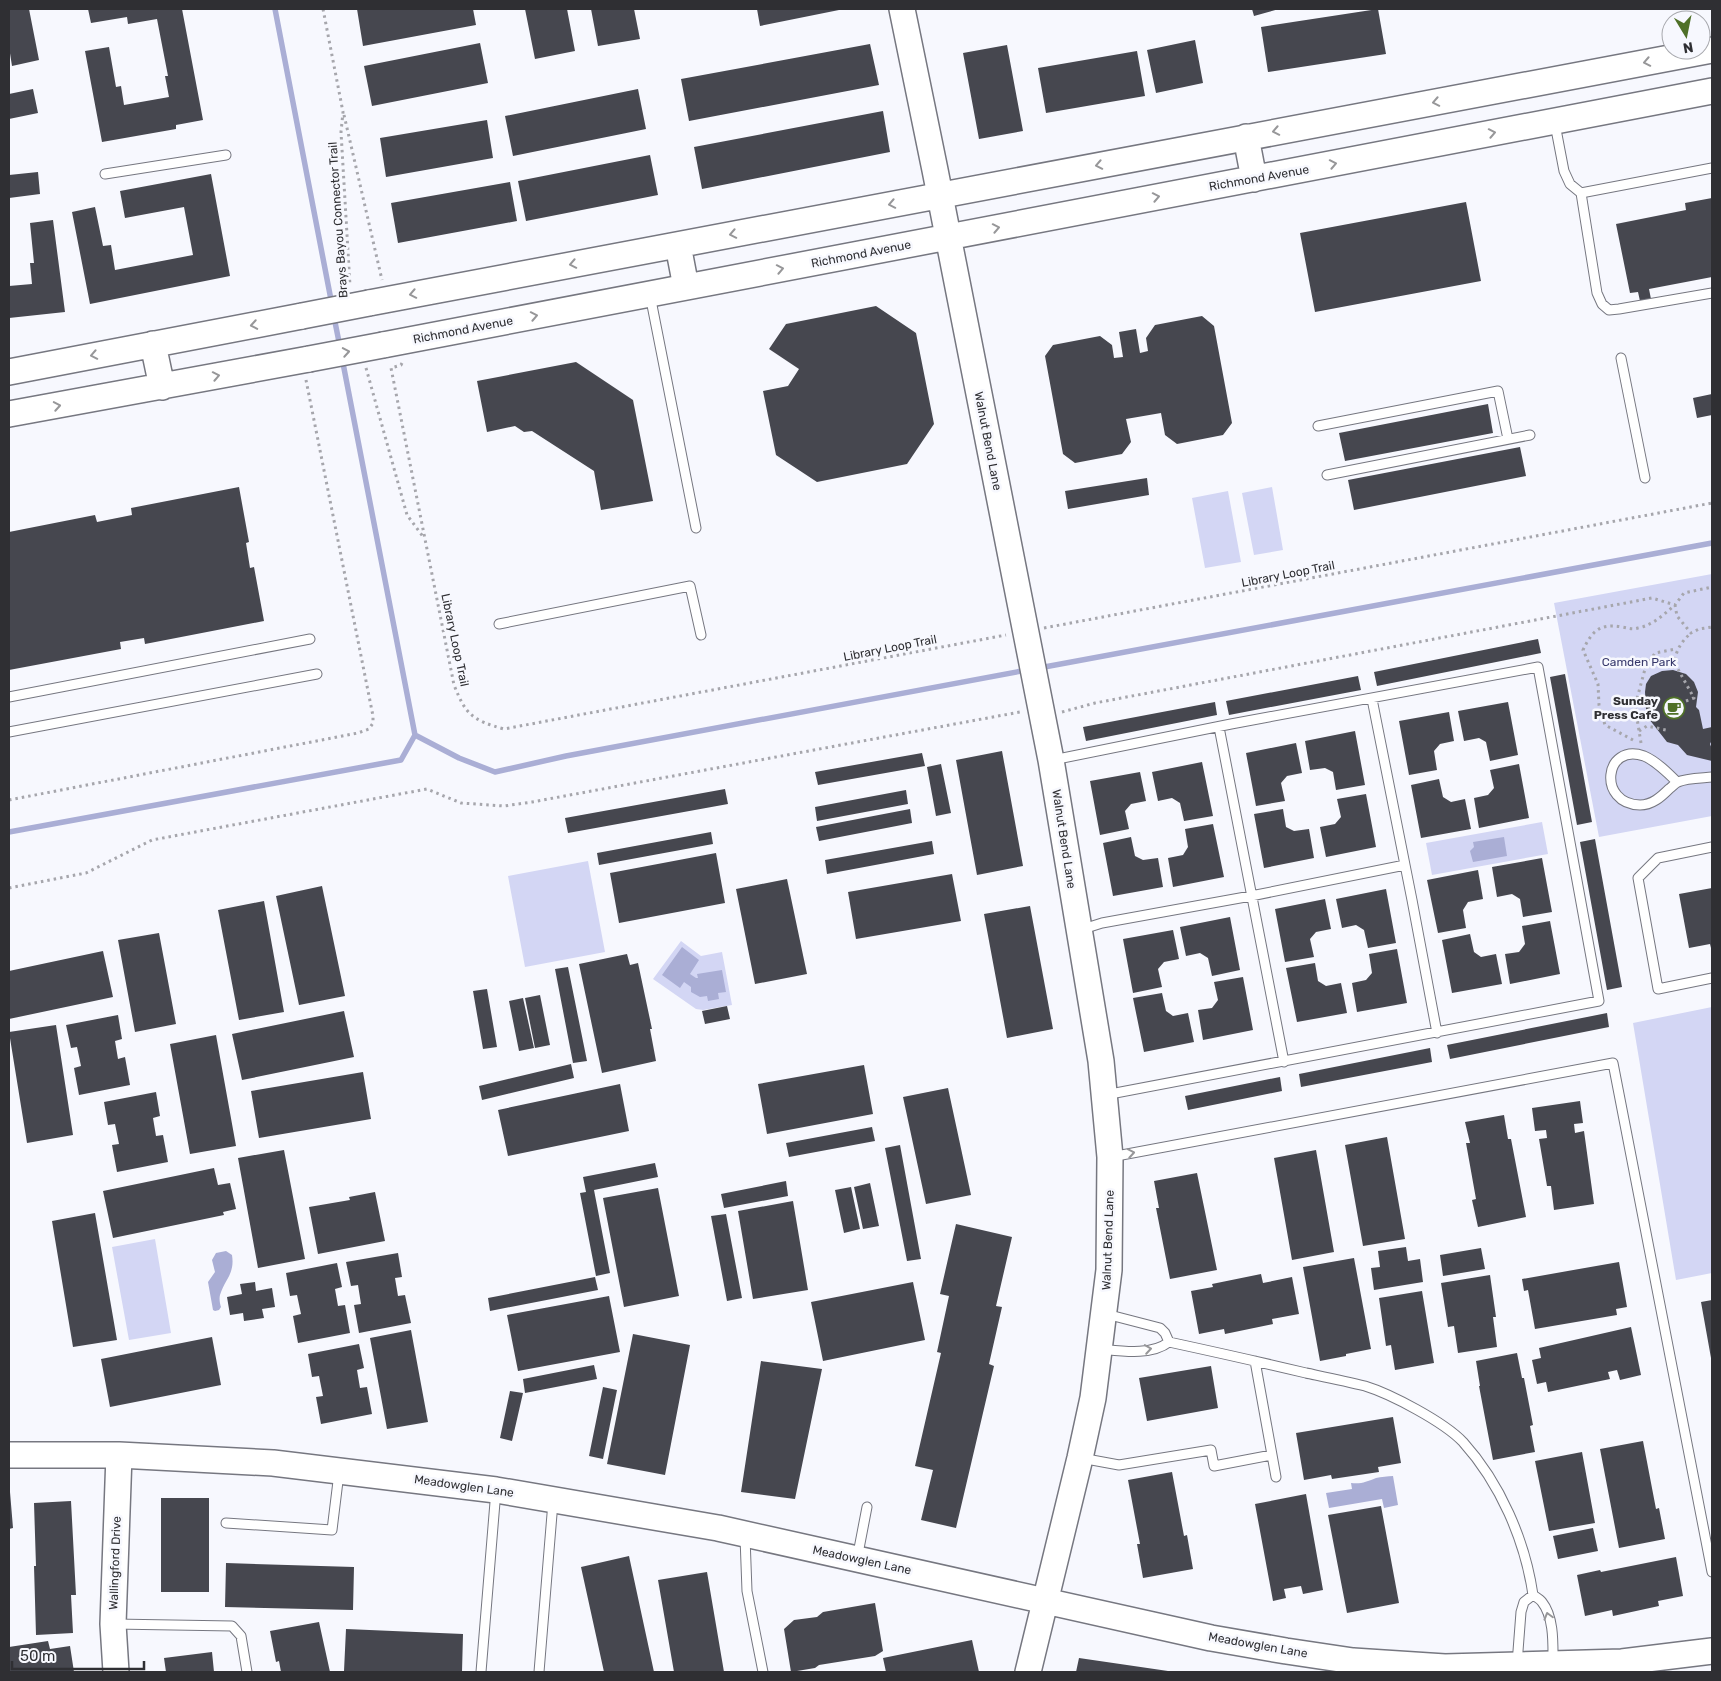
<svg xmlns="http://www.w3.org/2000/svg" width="1721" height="1681" viewBox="0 0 1721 1681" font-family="Rubik,sans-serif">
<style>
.green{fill:#d3d6f4}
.water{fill:#aaaed5}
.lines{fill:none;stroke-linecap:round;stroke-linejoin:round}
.stream{stroke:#aaaed5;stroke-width:5.5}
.building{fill:#46474f}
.lane-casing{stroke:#767780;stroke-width:11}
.secondary-casing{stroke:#767780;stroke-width:28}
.path{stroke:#a6a6ac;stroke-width:3;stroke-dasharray:2.5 4;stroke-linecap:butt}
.lane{stroke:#fff;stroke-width:9}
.secondary{stroke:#fff;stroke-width:25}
.secondary-bridge-casing{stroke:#767780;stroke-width:28;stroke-linecap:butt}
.secondary-bridge{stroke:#fff;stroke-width:25}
.oneway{stroke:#979799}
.labels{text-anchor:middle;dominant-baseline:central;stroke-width:5;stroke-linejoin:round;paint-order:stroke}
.street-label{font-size:12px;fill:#2f2f33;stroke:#f7f8fe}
.park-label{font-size:12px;fill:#37386b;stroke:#f7f8fe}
.poi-label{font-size:12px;font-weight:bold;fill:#2f2f33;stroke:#f7f8fe;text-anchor:end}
</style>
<rect width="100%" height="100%" fill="#f7f8fe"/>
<!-- green -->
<path class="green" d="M1272,487L1283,550L1254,555L1242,493Z
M1228,491L1241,562L1205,568L1192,498Z
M1712,574V816L1599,837L1554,603Z
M1542,822L1548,854L1432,875L1426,843Z
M588,861L605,952L525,967L508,876Z
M681,941L701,956L722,952L732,1005L703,1010L696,1009L653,979Z
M1712,1007V1273L1676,1280L1633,1023Z
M155,1239L171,1333L129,1340L112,1247Z"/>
<!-- water -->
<path class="water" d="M1504,837L1507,856L1473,862L1470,851L1474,847L1473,842Z
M682,947L699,960L690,974L696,978H698L697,974L722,970L726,992L718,993L719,999L708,1001L707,996L700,997L691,992V987L684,982L680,988L662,975Z
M226,1251L232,1255C235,1274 225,1279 220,1295C219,1299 220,1304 221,1307L219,1310L215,1311L213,1310L208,1282L215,1272L212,1260L216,1253Z
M1393,1476L1398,1505L1384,1508L1382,1499L1329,1508L1326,1493L1352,1489L1351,1483C1362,1484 1366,1482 1376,1478C1381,1477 1388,1476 1393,1476Z"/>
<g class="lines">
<!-- stream -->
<path class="stream" d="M275,9L332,305
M334,317L340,347
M1039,668L1712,543
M415,735L459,758L495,772L566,756L1027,670
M9,832L401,760L415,735L342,358"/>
</g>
<!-- building -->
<path class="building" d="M9,9H29L39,60L12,66L9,47Z
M88,9H182L203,120L176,125V129L102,142L85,51L109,47L116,87L121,86L124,105L169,97L165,76H168L157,19L128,24L127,17L91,23Z
M357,9H473L476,25L363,46Z
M525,9H567L575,51L535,59Z
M591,9H634L640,39L598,46Z
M757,9H839V10L760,26Z
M1252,9H1279L1254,16Z
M1378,9L1386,54L1268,72L1261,27Z
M1195,40L1203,83L1156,93L1147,50Z
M480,43L488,83L372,106L364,66Z
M870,44L879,85L689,121L681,79Z
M1007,45L1023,131L979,139L963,53Z
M1137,51L1145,96L1046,113L1038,68Z
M33,89L38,113L9,119V94Z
M638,89L646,129L513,156L505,116Z
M883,111L890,152L702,189L694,147Z
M487,120L493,158L386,177L380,138Z
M650,155L658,195L526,221L518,181Z
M38,172L40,194L9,198V175Z
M211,174L230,276L90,304L72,212L95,207L103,246L111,245L115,270L193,255L184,207L125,218L120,191Z
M510,182L517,221L398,243L391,203Z
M1712,198V277L1649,289L1651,299L1640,301L1638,292L1630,293L1616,224L1686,210L1685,203Z
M1466,202L1481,281L1315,312L1300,233Z
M53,220L65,312L9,318V286L32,284L30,263H34L30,223Z
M876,306L916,333L934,424L907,464L817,482L776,455L763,391L788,386L799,369L769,349L786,324Z
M1202,316L1214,326L1232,423L1223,435L1177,444L1165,435L1161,413L1126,419L1131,442L1122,454L1075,463L1063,454L1045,356L1053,345L1100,336L1112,345L1114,358L1123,357L1119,332L1136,329L1140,353L1148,351L1146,338L1155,325Z
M576,362L633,400L653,501L601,510L594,471L532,431L524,432L515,426L487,432L477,381Z
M1712,394V415L1697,418L1693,398Z
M1488,404L1493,433L1345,461L1339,433Z
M1520,447L1526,476L1354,510L1348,480Z
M1147,478L1149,495L1068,509L1065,491Z
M239,487L249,542L246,543L250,568L254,567L264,621L145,644L144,638L120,642L121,649L9,670V532L95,515L97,522L132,515L131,508Z
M1538,639L1541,653L1377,686L1374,672Z
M1673,670L1686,674L1694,682L1698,692L1696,707L1699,710L1703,729L1712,727V740L1710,744L1712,749V761L1687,755L1678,745L1667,742L1649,719L1646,709L1645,692L1646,684L1651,676L1662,671Z
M1565,674L1592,822L1577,825L1550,677Z
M1358,676L1361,690L1229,715L1226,701Z
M1215,702L1217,715L1086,741L1083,727Z
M1508,702L1518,755L1490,761L1486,742L1479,738L1464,741L1458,711Z
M1449,712L1454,741L1440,744L1434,751L1437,770L1409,775L1399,721Z
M1355,731L1365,785L1336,790L1333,772L1325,768L1310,770L1305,741Z
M1296,743L1302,773L1287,776L1281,783L1285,801L1256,806L1246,753Z
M1002,751L1023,866L977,875L956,760Z
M922,753L925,766L818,785L815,772Z
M1202,762L1213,816L1184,821L1180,803L1172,798L1158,801L1152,772Z
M941,764L951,813L936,816L927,767Z
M1519,764L1529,818L1479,828L1474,798L1488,795L1494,788L1490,770Z
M1140,772L1146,801L1131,804L1125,811L1129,829L1100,835L1090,781Z
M1439,779L1443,797L1451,802L1465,799L1471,829L1421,838L1411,785Z
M725,789L728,804L568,833L565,818Z
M906,790L908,804L817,821L815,807Z
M1366,794L1376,847L1326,857L1320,827L1335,824L1341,817L1337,799Z
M910,809L912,823L819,841L816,827Z
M1283,809L1286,827L1294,831L1309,829L1314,858L1264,868L1254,814Z
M1213,824L1224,877L1173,887L1168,858L1183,855L1188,847L1185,829Z
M711,832L713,844L599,865L597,853Z
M1131,837L1135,856L1143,860L1158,858L1163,887L1113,896L1103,843Z
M1595,839L1622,987L1607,990L1580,842Z
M932,841L934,854L827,874L825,860Z
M716,853L725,903L619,923L610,873Z
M1542,858L1552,912L1523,917L1520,899L1512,894L1497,897L1492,867Z
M1478,870L1483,899L1468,902L1463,910L1466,928L1438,933L1427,880Z
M952,874L961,921L856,939L848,892Z
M787,879L807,974L755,984L736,889Z
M322,886L345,996L299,1005L276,896Z
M1712,888V952L1710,944L1689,948L1679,894Z
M1386,889L1396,943L1368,948L1364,930L1356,925L1342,928L1336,899Z
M1325,899L1331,929L1316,932L1310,939L1314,957L1285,962L1275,909Z
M264,901L284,1012L239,1020L218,910Z
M1030,906L1053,1029L1007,1038L984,914Z
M1230,917L1240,970L1212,976L1208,958L1200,953L1186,956L1180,927Z
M1550,921L1560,974L1510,984L1505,954L1519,952L1525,944L1522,926Z
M1173,930L1179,959L1164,962L1158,969L1162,987L1133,993L1123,939Z
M159,933L176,1024L135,1032L118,940Z
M1470,934L1474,952L1481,957L1496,954L1502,984L1452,993L1442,940Z
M1397,949L1407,1003L1357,1012L1352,983L1366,980L1372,973L1369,954Z
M103,951L113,997L9,1019V971Z
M627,954L630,965L638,963L652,1029H650L656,1061L602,1073L579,964Z
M1315,963L1318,981L1326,986L1341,983L1347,1013L1297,1022L1286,968Z
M568,967L587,1061L573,1063L555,969Z
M1243,977L1253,1030L1203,1040L1198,1010L1212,1008L1218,1000L1214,982Z
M487,989L497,1047L483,1049L473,991Z
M1162,993L1166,1011L1173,1016L1188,1013L1194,1042L1144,1052L1133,998Z
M540,995L550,1045L535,1048L525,998Z
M523,998L534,1048L519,1051L509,1001Z
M727,1006L730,1019L705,1024L702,1011Z
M344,1011L354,1057L242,1080L232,1034Z
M1607,1013L1609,1027L1450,1059L1447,1045Z
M118,1015L122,1039L115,1041L118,1059L125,1057L130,1085L79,1095L74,1068L81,1066L77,1047L71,1048L66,1025Z
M56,1025L73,1135L27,1143L9,1032Z
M216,1035L236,1146L190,1154L170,1044Z
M1430,1048L1432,1062L1301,1087L1299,1074Z
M571,1064L574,1078L482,1100L479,1086Z
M864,1065L873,1114L767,1134L758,1084Z
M363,1072L371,1119L259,1138L251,1091Z
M1280,1077L1282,1091L1188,1110L1185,1096Z
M620,1084L629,1131L508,1156L498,1110Z
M948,1088L971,1195L926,1204L903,1097Z
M156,1092L160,1116L153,1118L156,1136L163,1135L168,1162L117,1172L112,1145L119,1144L115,1124L108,1125L104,1102Z
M1580,1101L1583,1123L1574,1124L1575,1133L1584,1131L1594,1204L1554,1210L1551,1186H1547L1539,1139L1547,1138L1546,1130L1535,1131L1532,1108Z
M1504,1115L1508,1139H1511L1526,1217L1478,1227L1472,1200L1476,1199L1466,1143H1470L1465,1122Z
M872,1127L875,1141L789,1157L786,1143Z
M1387,1137L1405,1239L1363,1246L1345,1145Z
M900,1145L921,1259L907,1261L885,1148Z
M284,1150L305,1259L258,1268L238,1158Z
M1316,1150L1334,1252L1292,1260L1274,1158Z
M655,1163L658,1177L594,1190L610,1273L596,1276L580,1193L586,1192L583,1177Z
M214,1168L218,1185L230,1183L236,1209L223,1212L224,1215L113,1238L103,1191Z
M1197,1173L1217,1270L1170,1279L1156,1208H1159L1154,1181Z
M786,1181L788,1196L724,1208L721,1194Z
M870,1183L879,1226L863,1229L854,1187Z
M851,1187L860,1229L844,1233L835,1190Z
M658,1188L679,1296L624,1307L603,1198Z
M375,1192L385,1241L318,1254L309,1207L350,1200L349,1197Z
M793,1201L808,1290L753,1299L738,1211Z
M95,1213L117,1340L73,1347L52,1221Z
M726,1214L742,1298L727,1301L711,1216Z
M956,1224L1012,1237L996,1306L1002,1307L989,1364L994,1366L956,1528L921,1520L933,1470L915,1466L941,1353L937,1352L949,1296L940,1294Z
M1406,1247L1408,1261L1420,1259L1423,1282L1374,1290L1371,1268L1380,1267L1378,1251Z
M1481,1248L1485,1269L1443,1276L1440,1255Z
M398,1253L402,1277L395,1278L398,1296L405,1295L411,1323L359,1333L354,1305L361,1304L358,1285L351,1286L346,1262Z
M1354,1258L1371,1349L1346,1354V1356L1320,1361L1303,1267Z
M1619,1262L1627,1307L1616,1309L1617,1315L1535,1329L1528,1290L1524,1291L1522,1279Z
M337,1263L342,1287L335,1289L338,1306L345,1305L350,1333L298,1343L293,1316L301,1314L297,1295L290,1296L286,1273Z
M1261,1274L1263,1283L1292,1277L1299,1314L1272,1319L1273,1324L1225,1334L1224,1329L1199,1334L1191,1291L1213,1287L1212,1284Z
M1490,1275L1496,1317H1493L1497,1347L1458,1353L1454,1326L1448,1327L1441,1283Z
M595,1277L598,1290L490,1311L488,1298Z
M255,1282L256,1291L272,1288L275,1307L262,1309L264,1318L244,1321L243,1313L230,1315L227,1297L242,1294L240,1284Z
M913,1282L925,1340L823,1361L811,1302Z
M1422,1291L1434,1363L1395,1370L1391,1345L1386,1346L1379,1298Z
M609,1296L620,1352L518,1371L507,1315Z
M1712,1300V1358H1711L1701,1302Z
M1631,1327L1641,1375L1620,1380L1617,1370L1608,1372L1610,1379L1548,1392L1546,1382L1537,1384L1532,1360L1541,1358L1539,1348Z
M411,1330L428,1422L387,1429L370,1338Z
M633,1334L690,1345L665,1475L607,1464Z
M212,1337L221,1385L110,1407L101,1359Z
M359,1344L364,1368L357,1370L360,1388L367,1387L372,1414L321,1424L316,1397L323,1396L319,1376L312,1377L308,1354Z
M1517,1353L1522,1378H1524L1533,1425L1530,1426L1535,1452L1493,1460L1479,1386H1480L1476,1361Z
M761,1361L822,1369L795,1499L741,1492Z
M594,1365L597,1379L525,1393L523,1379Z
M1211,1366L1218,1408L1147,1421L1139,1378Z
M603,1387L617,1390L603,1459L589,1456Z
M510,1391L523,1393L512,1441L500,1438Z
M1393,1417L1401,1463L1378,1467L1379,1472L1332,1479L1331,1475L1304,1480L1296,1433Z
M1643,1441L1656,1509L1659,1508L1665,1539L1619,1548L1600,1449Z
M1582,1452L1595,1523L1549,1531L1535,1461Z
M1172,1472L1184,1536L1187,1535L1193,1569L1143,1578L1137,1544H1140L1128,1480Z
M9,1492H10L13,1528L9,1529Z
M1306,1494L1323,1590L1303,1594L1301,1586L1284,1589L1286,1598L1273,1601L1255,1504Z
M161,1498H209V1592H161Z
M71,1501L76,1595H71L73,1633L36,1635L34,1566H36L34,1503Z
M1381,1506L1399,1603L1347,1613L1328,1515Z
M1593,1528L1598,1551L1558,1559L1553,1536Z
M629,1556L654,1672H604L581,1567Z
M1676,1557L1683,1596L1658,1601L1659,1606L1613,1616L1612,1610L1585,1616L1577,1575L1600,1570L1601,1572Z
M226,1563L354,1567L353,1610L225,1607Z
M707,1572L724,1672H674L658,1580Z
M875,1603L883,1651L875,1656L819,1665L815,1668L791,1672L784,1629L794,1620L817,1617L823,1612Z
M319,1622L330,1672H281L279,1661L276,1662L270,1631Z
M346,1629L463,1634L462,1672L344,1671Z
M972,1640L979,1672H886L883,1658Z
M48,1641L50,1649L70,1646L74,1672H9V1647Z
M212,1652L214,1672H166L164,1658Z
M1079,1658L1168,1671V1672H1076Z"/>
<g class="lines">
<!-- lane casing -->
<g class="lane-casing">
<path id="lane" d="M1555,124L1564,171L1570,184L1581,193L1597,293L1602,304L1609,310L1619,309L1712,293
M105,174L226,155
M1581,193L1712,168
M650,295L696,528
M1621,358L1645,478
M1318,426L1498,391L1508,439
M1327,475L1530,435
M499,624L690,586L701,635
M9,697L310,639
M1372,699L1412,900L1437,1033
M1219,727L1284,1062
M9,732L317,674
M1053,760L1231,724L1538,667L1599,1001L1105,1095
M1677,782C1668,773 1656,761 1644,756C1604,742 1597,804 1640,805C1652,805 1661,797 1669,789C1672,787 1675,783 1678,782C1686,778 1703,778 1712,777
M1712,847L1658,858L1638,878L1658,989L1712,978
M1080,930L1102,923L1251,896L1405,865
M1111,1157L1613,1063L1712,1572
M1169,1342C1215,1352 1260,1362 1306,1373C1325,1377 1345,1381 1365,1386C1391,1394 1444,1422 1463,1442C1500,1483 1525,1540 1533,1595
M1100,1349C1121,1351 1151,1356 1169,1342L1165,1333L1160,1328L1106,1314
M1255,1361L1276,1477
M1081,1458L1119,1465L1211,1450L1214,1466L1272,1455
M226,1523L332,1530L339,1473
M745,1537L747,1591L763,1672
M857,1559L867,1507
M114,1624L232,1626L241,1636L247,1672
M1517,1664L1521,1612L1524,1602L1533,1595C1536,1597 1540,1599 1542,1602C1554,1617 1553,1643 1553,1661
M481,1672L496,1490
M539,1672L553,1502"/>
</g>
<!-- secondary casing -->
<g class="secondary-casing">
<path id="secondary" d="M902,9L935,170L1051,760L1101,1061L1110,1157L1109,1270L1093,1398L1080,1458L1028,1672
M1246,137L1254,179
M678,245L686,287
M369,303L1712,50
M153,344L162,387
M383,345L1712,91
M9,372L302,316
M9,414L309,359
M9,1455H119L273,1463L496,1490L718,1528L1211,1638L1286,1651L1353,1661L1445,1667L1622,1662L1712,1651
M116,1672L113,1624L119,1455"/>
</g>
<!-- path -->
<path class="path" d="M323,9L343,112L341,132L350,286
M344,115L382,280
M402,363L401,365L391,368L454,685C466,715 472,720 504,729L1006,635
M366,368L407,515L424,538
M1044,628L1712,503
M1686,701L1694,698L1674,662C1677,649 1681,642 1691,633
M1062,712L1095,703L1652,598L1675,605L1684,593L1712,587
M1639,731L1647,726L1666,730
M1633,740L1605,725L1599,705L1598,684L1583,650C1592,631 1600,623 1622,627C1628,628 1633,630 1638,628C1653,625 1663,615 1675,605L1677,616L1691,633L1699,629L1712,627
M1641,743L1635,706L1645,669L1655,653L1676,649
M9,800L358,733L369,729L373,723V716L306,380
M9,888L86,873L152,840L427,789L461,803L504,806L532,802L1020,712"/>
<!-- lane -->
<use href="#lane" class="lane"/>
<!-- secondary -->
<use href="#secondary" class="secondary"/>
<!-- secondary-bridge casing -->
<g class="secondary-bridge-casing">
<path id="secondary-bridge" d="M302,316L369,303
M309,359L383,345"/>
</g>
<!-- secondary-bridge -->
<use href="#secondary-bridge" class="secondary-bridge"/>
</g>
<!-- one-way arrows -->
<defs><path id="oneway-chevron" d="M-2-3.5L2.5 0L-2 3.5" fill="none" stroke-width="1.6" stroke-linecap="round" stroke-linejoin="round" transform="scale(1.25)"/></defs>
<g class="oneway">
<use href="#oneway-chevron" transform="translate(1647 62) rotate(169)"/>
<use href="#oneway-chevron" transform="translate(1436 102) rotate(169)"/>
<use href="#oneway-chevron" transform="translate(1276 131) rotate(169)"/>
<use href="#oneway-chevron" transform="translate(1492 133) rotate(-11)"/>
<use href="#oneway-chevron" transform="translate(1333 164) rotate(-11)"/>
<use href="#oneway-chevron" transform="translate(1099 165) rotate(169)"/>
<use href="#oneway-chevron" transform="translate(1156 197) rotate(-11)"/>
<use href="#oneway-chevron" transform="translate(892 204) rotate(169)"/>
<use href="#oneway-chevron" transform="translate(996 228) rotate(-11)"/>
<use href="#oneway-chevron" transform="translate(733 234) rotate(169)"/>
<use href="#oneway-chevron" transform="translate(573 264) rotate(169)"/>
<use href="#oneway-chevron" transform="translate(780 269) rotate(-11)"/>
<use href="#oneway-chevron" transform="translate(413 294) rotate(169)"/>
<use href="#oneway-chevron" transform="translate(534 316) rotate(-11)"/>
<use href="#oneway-chevron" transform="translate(254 325) rotate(170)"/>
<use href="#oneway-chevron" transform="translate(346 352) rotate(-10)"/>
<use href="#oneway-chevron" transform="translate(94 355) rotate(169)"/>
<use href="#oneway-chevron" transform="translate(216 376) rotate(-11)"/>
<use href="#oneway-chevron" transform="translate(57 406) rotate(-10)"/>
<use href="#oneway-chevron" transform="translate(1131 1153) rotate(-10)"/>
<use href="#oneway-chevron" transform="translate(1148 1349) rotate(-9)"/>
<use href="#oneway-chevron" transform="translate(1548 1616) rotate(-106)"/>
</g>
<!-- icons -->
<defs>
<g id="cafe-ring" transform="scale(1.125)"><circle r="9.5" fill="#f7f8fe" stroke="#4f7028" stroke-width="1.5"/><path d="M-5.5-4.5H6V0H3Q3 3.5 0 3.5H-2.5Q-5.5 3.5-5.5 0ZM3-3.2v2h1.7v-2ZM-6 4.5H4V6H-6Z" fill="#4f7028"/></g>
</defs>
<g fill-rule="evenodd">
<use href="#cafe-ring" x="1674" y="708"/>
</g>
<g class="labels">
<!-- street labels -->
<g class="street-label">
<text transform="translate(1259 178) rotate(-10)">Richmond Avenue</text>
<text transform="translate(338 220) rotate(-94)">Brays Bayou Connector Trail</text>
<text transform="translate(861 254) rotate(-11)">Richmond Avenue</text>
<text transform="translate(463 330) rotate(-11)">Richmond Avenue</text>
<text transform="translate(988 441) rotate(79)">Walnut Bend Lane</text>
<text transform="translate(1288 574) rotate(-11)">Library Loop Trail</text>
<text transform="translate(455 640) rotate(78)">Library Loop Trail</text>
<text transform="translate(890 648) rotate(-11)">Library Loop Trail</text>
<text transform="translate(1064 839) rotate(81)">Walnut Bend Lane</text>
<text transform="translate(1108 1240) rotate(-88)">Walnut Bend Lane</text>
<text transform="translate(464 1486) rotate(8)">Meadowglen Lane</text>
<text transform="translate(862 1560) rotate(12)">Meadowglen Lane</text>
<text transform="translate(115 1563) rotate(-88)">Wallingford Drive</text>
<text transform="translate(1258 1645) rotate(10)">Meadowglen Lane</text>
</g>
<!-- park labels -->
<g class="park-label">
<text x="1639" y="662">Camden Park</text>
</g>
<!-- poi labels -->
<g class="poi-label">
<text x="1658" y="701">Sunday<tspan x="1658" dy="14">Press Cafe</tspan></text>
</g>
</g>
<!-- border -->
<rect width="1721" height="1681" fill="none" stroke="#2f2f33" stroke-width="20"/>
<!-- north arrow -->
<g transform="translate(1686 35) rotate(170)"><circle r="24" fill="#f7f8fe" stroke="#a7a8ad"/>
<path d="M0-4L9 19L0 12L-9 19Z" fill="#4f7028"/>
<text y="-8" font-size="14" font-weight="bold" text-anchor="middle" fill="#2f2f33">N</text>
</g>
<!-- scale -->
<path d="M12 1661v8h132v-8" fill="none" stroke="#2f2f33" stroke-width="2.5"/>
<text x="20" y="1661" font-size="15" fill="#2f2f33" stroke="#f7f8fe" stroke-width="4" paint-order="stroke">50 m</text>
</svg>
